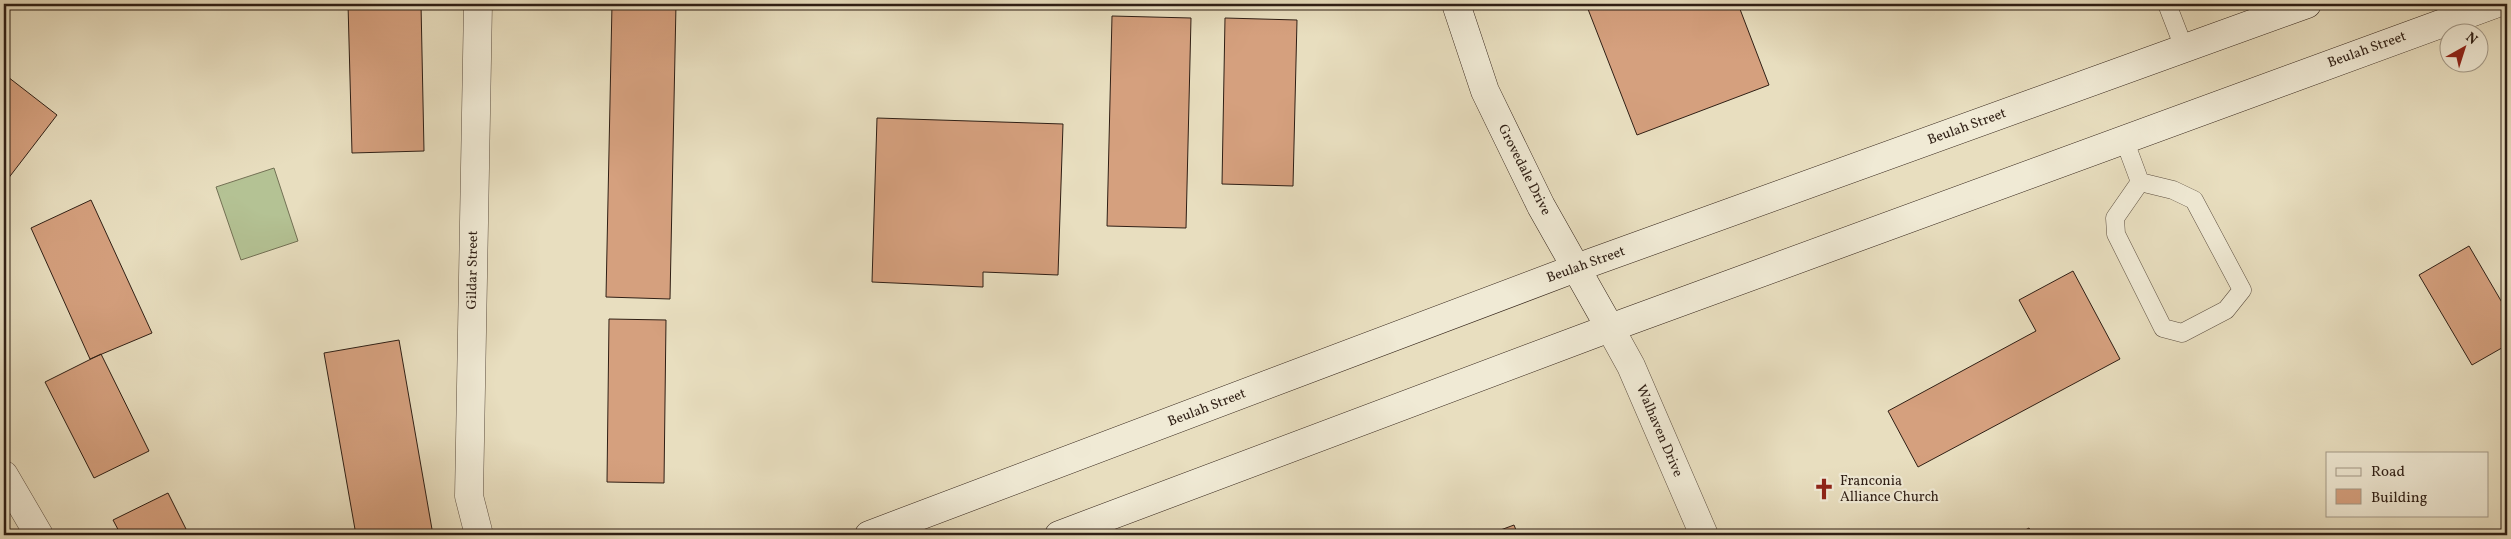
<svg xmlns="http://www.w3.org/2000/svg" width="2511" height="539" viewBox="0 0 2511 539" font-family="Vollkorn,serif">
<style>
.grass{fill:#b4c294;stroke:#727054}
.building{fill:#d5a07e;stroke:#2f1f15}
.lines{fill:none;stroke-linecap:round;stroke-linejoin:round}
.lane-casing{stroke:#5d4f40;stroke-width:19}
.street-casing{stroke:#5d4f40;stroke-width:29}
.secondary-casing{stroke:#2f1f15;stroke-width:29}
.lane{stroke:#f0ead5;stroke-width:18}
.street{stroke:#f0ead5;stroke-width:28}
.secondary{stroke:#f0ead5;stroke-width:28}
.labels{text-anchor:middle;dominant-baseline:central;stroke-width:4.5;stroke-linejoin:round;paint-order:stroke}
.street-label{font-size:14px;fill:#2f1f15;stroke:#f0ead5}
.poi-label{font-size:14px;fill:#2f1f15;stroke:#f0ead5;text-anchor:start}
</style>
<rect width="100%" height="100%" fill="#e8debf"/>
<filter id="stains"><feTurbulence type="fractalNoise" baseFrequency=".004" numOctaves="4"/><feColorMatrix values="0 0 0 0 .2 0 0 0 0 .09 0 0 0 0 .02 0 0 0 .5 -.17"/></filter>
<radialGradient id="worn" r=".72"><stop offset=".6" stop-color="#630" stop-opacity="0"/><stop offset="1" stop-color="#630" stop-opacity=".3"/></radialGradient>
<!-- grass -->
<path class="grass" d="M274,168L298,241L241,260L216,187Z"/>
<!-- building -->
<path class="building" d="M348,4H421L424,151L352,153Z
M612,4H676L670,299L606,297Z
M1586,4H1738L1769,85L1637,135Z
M1112,16L1191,18L1186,228L1107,226Z
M1225,18L1297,20L1293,186L1222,184Z
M8,77L57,115L4,184V83Z
M877,118L1063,124L1058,275L983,272V287L872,282Z
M91,200L152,333L90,359L31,228Z
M2469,246L2507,311V345L2472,365L2419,275Z
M2073,271L2120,359L1918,467L1888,411L2036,331L2019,300Z
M609,319L666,320L664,483L607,482Z
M399,340L433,535H356L324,353Z
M101,354L149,451L94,478L45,382Z
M168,493L189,535H121L113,520Z
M1514,525L1518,535H1487Z
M2029,528L2033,535H2016Z"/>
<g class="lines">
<!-- lane casing -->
<g class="lane-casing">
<path id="lane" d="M2167,4L2184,48
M2124,139L2140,182
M2140,182L2173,190L2194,200L2242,290L2226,310L2182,333L2163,328L2116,234L2115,218Z"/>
</g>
<!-- street casing -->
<g class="street-casing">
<path id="street" d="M478,4L469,496L479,535
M1610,328L1631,366L1704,535
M4,475L39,535"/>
</g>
<!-- secondary casing -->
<g class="secondary-casing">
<path id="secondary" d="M1456,4L1485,91L1541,206L1610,328
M869,535L1576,268L2307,4
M1059,535L1610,328L2495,4"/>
</g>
<!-- lane -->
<use href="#lane" class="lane"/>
<!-- street -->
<use href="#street" class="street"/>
<!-- secondary -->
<use href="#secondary" class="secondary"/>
</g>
<!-- icons -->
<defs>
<g id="church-bare" transform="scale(1.725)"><path d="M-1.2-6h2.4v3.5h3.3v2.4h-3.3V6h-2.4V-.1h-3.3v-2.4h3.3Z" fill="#8f2418" stroke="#f0ead5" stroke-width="2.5" paint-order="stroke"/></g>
</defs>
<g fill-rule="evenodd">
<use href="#church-bare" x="1824" y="489"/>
</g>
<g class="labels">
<!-- street labels -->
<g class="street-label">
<text transform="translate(2367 50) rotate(-20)">Beulah Street</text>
<text transform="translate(1967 127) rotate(-20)">Beulah Street</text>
<text transform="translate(1524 170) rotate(63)">Grovedale Drive</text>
<text transform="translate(1586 265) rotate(-20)">Beulah Street</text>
<text transform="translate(473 270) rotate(-89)">Gildar Street</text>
<text transform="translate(1207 408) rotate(-21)">Beulah Street</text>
<text transform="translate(1659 431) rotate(67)">Walhaven Drive</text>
</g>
<!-- poi labels -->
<g class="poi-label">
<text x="1840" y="481">Franconia<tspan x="1840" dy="16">Alliance Church</tspan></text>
</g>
</g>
<!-- margin -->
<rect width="2511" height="539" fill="none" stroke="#e8debf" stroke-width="20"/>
<rect x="5" y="5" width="2501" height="529" fill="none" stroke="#2f1f15" stroke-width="2.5"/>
<rect x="10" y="10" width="2491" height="519" fill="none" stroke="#2f1f15"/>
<!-- legend -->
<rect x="2326" y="452" width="162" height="65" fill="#f0ead5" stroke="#a39988"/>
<rect x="2336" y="468" width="25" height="8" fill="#f0ead5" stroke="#a39988"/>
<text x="2371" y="476" font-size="15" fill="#2f1f15">Road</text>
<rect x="2336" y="489" width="25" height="15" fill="#d5a07e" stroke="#a39988"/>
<text x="2371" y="502" font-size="15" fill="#2f1f15">Building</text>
<!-- north arrow -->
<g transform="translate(2464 48) rotate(39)"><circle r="24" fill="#f0ead5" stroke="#a39988"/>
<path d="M0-4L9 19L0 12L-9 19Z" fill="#8f2418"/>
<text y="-8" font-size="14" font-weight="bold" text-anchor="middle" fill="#2f1f15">N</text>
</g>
<rect width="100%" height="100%" filter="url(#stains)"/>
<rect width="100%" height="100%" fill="url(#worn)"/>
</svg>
